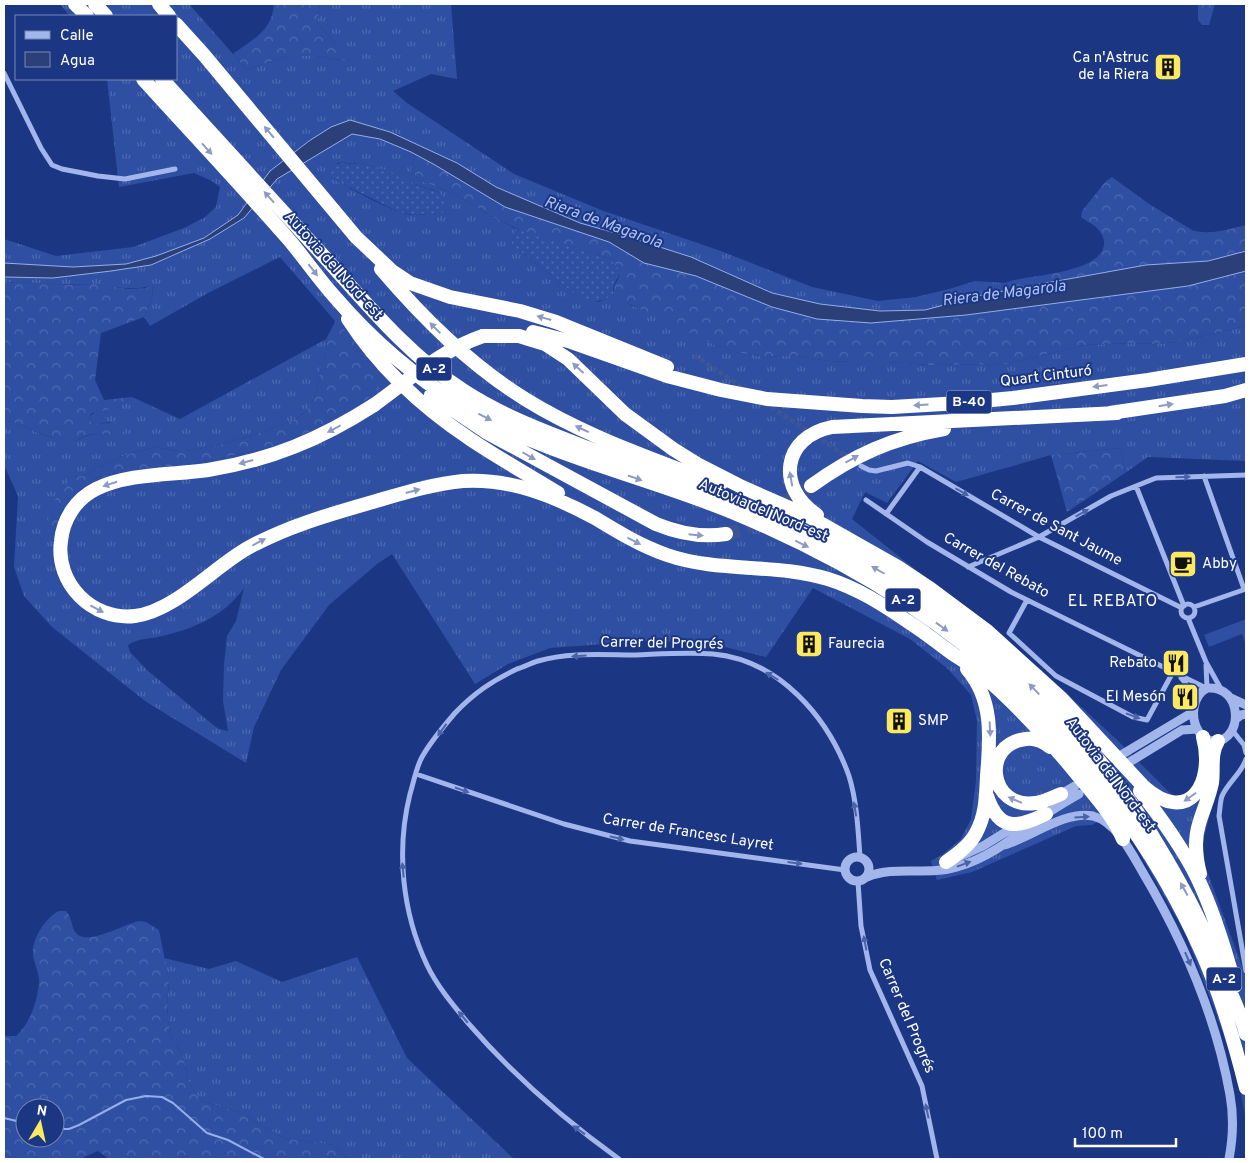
<svg xmlns="http://www.w3.org/2000/svg" width="1250" height="1163" viewBox="0 0 1250 1163" font-family="Overpass,sans-serif">
<style>
.grass{fill:url(#grass-tufts);fill-rule:evenodd}
.forest{fill:url(#forest-crowns);fill-rule:evenodd}
.park{fill:#2f4fa2}
.garden{fill:url(#garden-dots)}
.water{fill:#2b4079;stroke:#95afed}
.lines{fill:none;stroke-linecap:round;stroke-linejoin:round}
.stream{stroke:#95afed;stroke-width:2}
.minor-tunnel{stroke:#3d5596;stroke-width:5;stroke-dasharray:5 2.5;stroke-linecap:butt}
.motorway-tunnel{stroke:#3d5596;stroke-width:14;stroke-dasharray:14 7;stroke-linecap:butt}
.minor{stroke:#a2b6eb;stroke-width:5}
.tertiary{stroke:#a2b6eb;stroke-width:9}
.motorway{stroke:#fff;stroke-width:14}
.motorway-bridge{stroke:#fff;stroke-width:14}
.oneway{fill:#8d9bc2}
.oneway2{fill:#4a63a8}
.labels{text-anchor:middle;dominant-baseline:central;stroke-width:4;stroke-linejoin:round;paint-order:stroke}
.shield{fill:#1b3784;stroke:#bbc3da;stroke-width:1}
.shield-label{font-size:14px;font-weight:bold;fill:#fff}
.poi-label{font-size:15px;fill:#fff;stroke:#1b3784;text-anchor:end}
.street-label{font-size:15px;fill:#fff;stroke:#1b3784}
.water-label{font-size:16px;font-style:italic;fill:#adc1f2;stroke:#1b3784}
.neighbourhood-label{font-size:16px;letter-spacing:1px;fill:#fff;stroke:#1b3784}
</style>
<defs>
<pattern id="grass-tufts" width="24" height="20" patternUnits="userSpaceOnUse" patternTransform="scale(1.25)"><rect width="24" height="20" fill="#2f4fa2"/><path d="M3 7l-1-3M5 7V3M7 7l1-3M15 17l-1-3M17 17v-4M19 17l1-3" fill="none" stroke="#4e69b0"/></pattern>
<pattern id="forest-crowns" width="20" height="18" patternUnits="userSpaceOnUse" patternTransform="scale(1.25)"><rect width="20" height="18" fill="#2f4fa2"/><path d="M2 6a3 3 0 1 1 6 0M12 15a3 3 0 1 1 6 0" fill="none" stroke="#4e69b0"/></pattern>
<pattern id="garden-dots" width="8" height="8" patternUnits="userSpaceOnUse" patternTransform="scale(1.25)"><rect width="8" height="8" fill="#2f4fa2"/><path d="M2 2h.1M6 6h.1" fill="none" stroke="#4e69b0" stroke-width="1.8" stroke-linecap="round"/></pattern>
</defs>
<rect width="100%" height="100%" fill="#1b3784"/>
<!-- grass -->
<path class="grass" d="M60,4H189L247,70L286,56H317L344,61L334,41L317,22L320,4H451L457,79L431,74L393,91L407,103L514,174L601,210L721,251L812,287L878,301L916,297L949,289L975,281L1005,283L998,292L925,310L880,311L820,304L772,293L691,257L619,234L580,223L496,187L457,163L390,132L331,127L309,141L270,171L238,215L204,238L156,256L126,264L73,267L4,263V239L56,256L133,247L184,228L204,218L216,207L220,187L212,181L194,173L119,187L107,79H176V16H70Z
M352,134L380,139L415,154L411,170L419,180L455,194L493,217L517,229L511,244L576,295L599,302L614,294L632,306L645,310L713,344L738,353L767,357L790,355L829,361L850,362H887L930,365L1006,364L1085,345L1133,343L1157,344L1177,342L1246,326V461L1148,457L1125,473L1121,448L1051,455L956,482L918,461L887,503L865,492L852,519L1039,668L1115,738L1176,799L1215,795L1200,852L1246,977V1121L1238,1076L1216,1013L1185,933L1126,829L1113,813L1092,825L1076,826L972,872L937,880L931,861L942,855L961,839L971,819L976,781L977,721L971,695L948,669L910,639L813,588L766,657L704,642L646,641L550,648L508,664L475,684L392,554L377,564L329,605L281,670L254,727L246,763L145,701L52,627L24,596L14,567L18,496L4,465V421C18,421 31,431 44,435C55,439 65,437 75,442C87,433 98,434 112,435L110,422L97,424L90,421L89,417L95,412L120,407L132,397L180,419L326,339C329,352 322,360 320,372C317,388 316,402 303,414C288,427 206,450 184,451C174,452 163,447 153,448C139,450 123,456 110,462C97,467 86,479 72,476L53,532L63,510L83,487L111,474L188,465L269,448L371,363L280,257L208,293L150,326L144,317L152,299L153,285C134,292 115,286 96,285C82,283 68,285 54,285C37,284 21,281 4,283V277L53,278L111,271L151,265L210,239L244,218L277,179ZM337,163C367,161 387,171 413,183C422,187 431,189 440,193L441,213C432,213 423,215 414,215C398,215 348,188 334,179ZM244,588L236,621L227,636L224,665L223,701L228,731L219,729L212,724L147,670L130,652L128,645C138,638 151,639 162,636C194,629 225,615 244,588Z
M357,957L407,1058L514,1159H348L333,1145L284,1138L239,1112L201,1101L188,1080L183,1056L170,1035L167,1007L169,980L164,958L209,969L236,961L282,982Z"/>
<!-- forest -->
<path class="forest" d="M274,4H320L317,22L334,41L345,61L317,56H286L247,70L233,54C253,39 272,31 274,4Z
M1198,4H1215L1209,25H1202L1198,20Z
M415,154L435,165L505,207L609,242L645,263L696,276L772,307L966,315L1188,286L1246,271V326L1177,342L1157,344L1133,343L1085,345L1006,364L930,365L887,362H850L829,361L790,355L767,357L738,353L713,344L619,299L614,294C613,287 615,285 618,279C622,266 610,260 601,256L522,231L493,217L455,194L419,180L411,170Z
M1112,177L1149,204L1192,230C1209,236 1229,229 1246,225V251L1208,261L1146,265L998,292L1005,283L1011,281C1031,275 1100,273 1104,245C1105,239 1101,232 1097,228C1093,224 1086,221 1081,217L1082,211L1106,181Z
M21,282L56,285L95,284L129,289L146,288L153,284L152,299L144,317L101,333L95,380L104,400L132,397L120,407L92,413L89,417L90,421C100,428 116,417 124,429L123,432C106,440 92,427 75,442C65,438 55,439 45,435C31,431 18,421 4,421V283Z
M336,320L371,363L379,378V390L341,419L269,448L188,465L111,474L83,487L63,510L53,532L48,525L49,508L72,476C86,479 97,467 110,462C123,456 139,450 153,448C163,447 174,452 184,451C206,450 288,427 303,414C316,402 317,388 320,372C322,360 329,352 326,339Z
M1121,448L1125,473L1067,512L1051,455Z
M59,911H66C74,920 70,929 78,935C91,944 125,924 139,921L146,922L159,930L169,980L167,1007L170,1035L183,1056L188,1080L201,1101L239,1112L284,1138L333,1145L348,1159H109L98,1151L80,1159H4V1036H16C30,1023 37,1003 39,983C40,972 33,963 33,953C32,939 46,917 59,911ZM25,1108H55V1138H25Z"/>
<!-- park -->
<path class="park" d="M1246,619V645L1242,634L1209,647L1204,635Z"/>
<!-- garden -->
<path class="garden" d="M341,163L362,164L387,170L417,185L440,193L447,203L445,211L441,213L414,215L399,212L344,185L334,179L331,172L333,165Z
M517,229L601,256L612,261L620,271L613,288L614,294C599,304 592,303 576,295L511,244Z"/>
<!-- water -->
<path class="water" d="M350,120L390,132L457,163L496,187L580,223L619,234L691,257L772,293L820,304L880,311L925,310L978,296L1035,285L1146,265L1208,261L1246,251V271L1188,286L966,315L871,323L817,319L772,307L696,276L644,263L609,242L505,207L435,165L411,152L380,139L352,134L277,179L244,218L210,239L151,265L111,271L53,278L4,277V263L73,267L126,264L156,256L204,238L238,215L270,171L309,141L331,127Z"/>
<g class="lines">
<!-- stream -->
<path class="stream" d="M4,1118L25,1123
M55,1129H69L79,1125L126,1100L146,1096L162,1097L173,1103L207,1133L228,1140L264,1159"/>
<!-- minor-tunnel -->
<path class="minor-tunnel" d="M694,355L746,390
M765,403L861,466"/>
<!-- motorway-tunnel -->
<path class="motorway-tunnel" d="M726,534L741,530L811,486"/>
<!-- minor -->
<path class="minor" d="M4,73L41,148L52,165L62,169L98,176L125,179L175,169
M861,466L869,470L876,471L908,463L920,467L1039,537L1182,608
M1204,476L1244,589
M1136,486L1184,606
M866,500L927,542L1011,592L1206,688
M886,514L920,467
M968,567L1039,537L1111,496L1156,478L1246,475
M1027,600L1009,633L1056,676L1133,717L1147,720L1173,672
M1181 611a7 7 0 1 1 14 0a7 7 0 1 1-14 0Z
M1194,607L1246,589
M1188,618L1206,662L1221,689
M1206,665L1207,688
M1181,678L1192,691L1194,703
M1232,730L1244,745L1246,753
M1246,759C1242,773 1228,782 1222,796C1220,802 1220,810 1219,816L1246,971
M416,774L564,824L630,841L845,870
M858,882L861,926L870,970L922,1086L937,1159
M619,1159C563,1119 513,1075 468,1023C453,1005 437,986 427,965C402,912 396,850 410,794C414,781 416,768 422,757C431,741 443,727 455,713C474,693 492,681 517,669C524,667 531,663 538,661C569,652 604,655 636,655C661,654 688,652 713,654C779,660 828,717 849,776C857,802 858,830 860,857"/>
<!-- tertiary -->
<path class="tertiary" d="M1207,688C1244,685 1243,741 1215,741C1208,741 1202,738 1199,732C1190,718 1192,696 1207,688Z
M1231,698L1246,705
M1236,719L1241,715L1246,714
M1121,755L1193,712
M1128,763L1182,730L1197,729
M1056,797L1075,786
M1004,845C1030,838 1065,810 1093,816C1116,822 1131,852 1142,871C1183,940 1216,1016 1230,1095C1234,1117 1233,1138 1229,1159
M845 869a12 12 0 1 1 24 0a12 12 0 1 1-24 0Z
M959,857L983,846L1017,825
M867,877C895,865 928,876 957,867C992,857 1018,834 1046,814C1057,807 1068,800 1079,794"/>
<!-- motorway -->
<path class="motorway" d="M75,4L87,16
M95,4L106,16
M159,4L169,16
M176,24L204,55L356,237L392,271L410,283L450,297L520,311L556,322L667,367
M143,79C192,133 242,186 290,241C305,259 318,278 334,296C370,338 416,378 464,407C547,456 644,476 732,512C853,562 965,631 1054,727C1075,750 1093,775 1112,800C1148,848 1179,900 1203,955C1221,996 1235,1044 1246,1088
M162,79C217,140 273,201 329,262C370,308 411,357 464,391C504,417 549,433 593,450C645,468 697,486 748,507C923,577 1070,692 1165,857C1185,891 1204,926 1218,964C1227,987 1240,1009 1246,1034
M381,269C423,318 469,364 525,399C586,437 654,459 720,485
M348,319C379,367 422,407 470,439C498,458 529,475 558,493
M533,332L568,341L667,376L721,390L767,399L862,406L892,407L960,403L1013,398L1148,380L1246,364
M483,336H519L545,344L568,359L625,414L673,449L697,464L742,487L808,516L898,567L931,589L986,630L1062,699L1144,787C1190,827 1215,782 1203,737
M431,395L486,432L656,524C678,533 701,538 726,534
M374,405C321,439 271,460 208,470C173,475 128,473 96,489C76,499 63,519 61,541C55,583 92,621 135,616C174,611 212,569 246,549C287,526 331,514 376,501C404,493 433,484 463,481C510,478 554,496 595,518C618,532 641,546 667,555C719,573 776,563 828,579C857,588 882,604 907,621C923,631 938,643 953,654C962,660 972,666 980,673C1018,705 1050,741 1081,779C1096,797 1114,817 1123,839
M1110,413L1225,396L1246,390
M811,486C854,455 892,438 944,429
M817,515C776,488 782,437 832,427L1117,413
M1050,747C1043,741 1035,738 1026,739C981,743 988,810 1036,803C1044,802 1053,797 1061,794
M1140,791C1161,818 1182,847 1197,877C1214,912 1225,949 1235,986
M987,796C999,832 1017,828 1046,814
M946,862C958,854 970,845 976,833C986,815 986,796 987,776C990,739 994,700 967,669
M1200,874C1196,858 1194,840 1199,824C1203,810 1209,798 1212,783C1214,769 1210,754 1218,741"/>
<!-- motorway-bridge -->
<path class="motorway-bridge" d="M374,405C409,380 441,350 483,336"/>
</g>
<!-- one-way arrows -->
<defs><path id="oneway-solid" d="M-6-.8H1V-3.2L6.5 0L1 3.2V.8H-6Z" transform="scale(1.25)"/></defs>
<g class="oneway">
<use href="#oneway-solid" transform="translate(269 132) rotate(-130)"/>
<use href="#oneway-solid" transform="translate(207 149) rotate(48)"/>
<use href="#oneway-solid" transform="translate(269 197) rotate(-132)"/>
<use href="#oneway-solid" transform="translate(313 270) rotate(52)"/>
<use href="#oneway-solid" transform="translate(544 318) rotate(-164)"/>
<use href="#oneway-solid" transform="translate(435 328) rotate(-135)"/>
<use href="#oneway-solid" transform="translate(578 368) rotate(-138)"/>
<use href="#oneway-solid" transform="translate(1100 386) rotate(173)"/>
<use href="#oneway-solid" transform="translate(921 405) rotate(177)"/>
<use href="#oneway-solid" transform="translate(1166 405) rotate(-9)"/>
<use href="#oneway-solid" transform="translate(485 417) rotate(27)"/>
<use href="#oneway-solid" transform="translate(334 429) rotate(152)"/>
<use href="#oneway-solid" transform="translate(582 429) rotate(-155)"/>
<use href="#oneway-solid" transform="translate(529 456) rotate(30)"/>
<use href="#oneway-solid" transform="translate(852 459) rotate(-29)"/>
<use href="#oneway-solid" transform="translate(246 462) rotate(165)"/>
<use href="#oneway-solid" transform="translate(635 478) rotate(19)"/>
<use href="#oneway-solid" transform="translate(791 479) rotate(-100)"/>
<use href="#oneway-solid" transform="translate(110 484) rotate(163)"/>
<use href="#oneway-solid" transform="translate(413 491) rotate(-15)"/>
<use href="#oneway-solid" transform="translate(696 535) rotate(6)"/>
<use href="#oneway-solid" transform="translate(634 541) rotate(27)"/>
<use href="#oneway-solid" transform="translate(259 542) rotate(-28)"/>
<use href="#oneway-solid" transform="translate(802 544) rotate(26)"/>
<use href="#oneway-solid" transform="translate(878 570) rotate(-150)"/>
<use href="#oneway-solid" transform="translate(97 609) rotate(28)"/>
<use href="#oneway-solid" transform="translate(942 627) rotate(36)"/>
<use href="#oneway-solid" transform="translate(1034 689) rotate(-134)"/>
<use href="#oneway-solid" transform="translate(990 729) rotate(87)"/>
<use href="#oneway-solid" transform="translate(1190 797) rotate(145)"/>
<use href="#oneway-solid" transform="translate(1015 800) rotate(-157)"/>
<use href="#oneway-solid" transform="translate(1184 889) rotate(-119)"/>
</g>
<g class="oneway2">
<use href="#oneway-solid" transform="translate(1183 477) rotate(-1)"/>
<use href="#oneway-solid" transform="translate(962 492) rotate(30)"/>
<use href="#oneway-solid" transform="translate(1082 513) rotate(-29)"/>
<use href="#oneway-solid" transform="translate(579 656) rotate(177)"/>
<use href="#oneway-solid" transform="translate(772 676) rotate(-148)"/>
<use href="#oneway-solid" transform="translate(1133 716) rotate(20)"/>
<use href="#oneway-solid" transform="translate(442 730) rotate(126)"/>
<use href="#oneway-solid" transform="translate(462 790) rotate(19)"/>
<use href="#oneway-solid" transform="translate(855 809) rotate(-99)"/>
<use href="#oneway-solid" transform="translate(1082 817) rotate(-3)"/>
<use href="#oneway-solid" transform="translate(617 838) rotate(14)"/>
<use href="#oneway-solid" transform="translate(795 863) rotate(7)"/>
<use href="#oneway-solid" transform="translate(964 864) rotate(-20)"/>
<use href="#oneway-solid" transform="translate(403 870) rotate(-95)"/>
<use href="#oneway-solid" transform="translate(865 943) rotate(-101)"/>
<use href="#oneway-solid" transform="translate(1188 959) rotate(67)"/>
<use href="#oneway-solid" transform="translate(463 1017) rotate(-130)"/>
<use href="#oneway-solid" transform="translate(927 1111) rotate(-102)"/>
<use href="#oneway-solid" transform="translate(579 1130) rotate(-144)"/>
</g>
<!-- icons -->
<defs>
<g id="building-square" transform="scale(1.4375)"><rect x="-9" y="-9" width="18" height="18" rx="4" fill="#fce95f" stroke="#1b3784"/><path d="M-4-6H4V6H1V3H-1V6H-4ZM-2.5-4.3h1.7v1.8h-1.7ZM.8-4.3h1.7v1.8H.8ZM-2.5-1h1.7V.8h-1.7ZM.8-1h1.7V.8H.8Z" fill="#111"/></g>
<g id="cafe-square" transform="scale(1.4375)"><rect x="-9" y="-9" width="18" height="18" rx="4" fill="#fce95f" stroke="#1b3784"/><path d="M-5.5-4.5H6V0H3Q3 3.5 0 3.5H-2.5Q-5.5 3.5-5.5 0ZM3-3.2v2h1.7v-2ZM-6 4.5H4V6H-6Z" fill="#111"/></g>
<g id="restaurant-square" transform="scale(1.4375)"><rect x="-9" y="-9" width="18" height="18" rx="4" fill="#fce95f" stroke="#1b3784"/><path d="M-5-6h1v4h1v-4h1v4h1v-4h1v5L-1.5 .5V6h-2V.5L-5-1ZM5-6V6H3V1.5H1.5Q1.5-4 5-6Z" fill="#111"/></g>
</defs>
<g fill-rule="evenodd">
<use href="#building-square" x="1168" y="67"/>
<use href="#cafe-square" x="1183" y="564"/>
<use href="#building-square" x="809" y="644"/>
<use href="#restaurant-square" x="1176" y="663"/>
<use href="#restaurant-square" x="1185" y="697"/>
<use href="#building-square" x="899" y="721"/>
</g>
<g class="labels">
<!-- shield labels -->
<g class="shield">
<rect x="416.5" y="357.5" width="35" height="23" rx="4"/>
<rect x="946.5" y="390.5" width="45" height="23" rx="4"/>
<rect x="885.5" y="588.5" width="35" height="23" rx="4"/>
<rect x="1206.5" y="967.5" width="35" height="23" rx="4"/>
</g>
<g class="shield-label">
<text x="434" y="369">A-2</text>
<text x="969" y="402">B-40</text>
<text x="903" y="600">A-2</text>
<text x="1224" y="979">A-2</text>
</g>
<!-- poi labels -->
<g class="poi-label">
<text x="1149" y="58">Ca n'Astruc<tspan x="1149" dy="17">de la Riera</tspan></text>
<text x="1202" y="564" text-anchor="start">Abby</text>
<text x="828" y="644" text-anchor="start">Faurecia</text>
<text x="1157" y="663">Rebato</text>
<text x="1166" y="697">El Mesón</text>
<text x="918" y="721" text-anchor="start">SMP</text>
</g>
<!-- street labels -->
<g class="street-label">
<text transform="translate(333 266) rotate(48)">Autovia del Nord-est</text>
<text transform="translate(1046 377) rotate(-7)">Quart Cinturó</text>
<text transform="translate(763 511) rotate(23)">Autovia del Nord-est</text>
<text transform="translate(1056 528) rotate(28)">Carrer de Sant Jaume</text>
<text transform="translate(996 566) rotate(29)">Carrer del Rebato</text>
<text transform="translate(662 644) rotate(1)">Carrer del Progrés</text>
<text transform="translate(1110 775) rotate(53)">Autovia del Nord-est</text>
<text transform="translate(688 833) rotate(9)">Carrer de Francesc Layret</text>
<text transform="translate(906 1016) rotate(67)">Carrer del Progrés</text>
</g>
<!-- water labels -->
<g class="water-label">
<text transform="translate(603 223) rotate(20)">Riera de Magarola</text>
<text transform="translate(1004 294) rotate(-7)">Riera de Magarola</text>
</g>
<!-- neighbourhood labels -->
<g class="neighbourhood-label">
<text x="1113" y="602">EL REBATO</text>
</g>
</g>
<!-- border -->
<rect width="1250" height="1163" fill="none" stroke="#ffffff" stroke-width="10"/>
<!-- legend -->
<rect x="15" y="15" width="162" height="65" fill="#1b3784" stroke="#7687b5"/>
<rect x="25" y="31" width="25" height="8" fill="#a2b6eb" stroke="#7687b5"/>
<text x="60" y="40" font-size="15" fill="#ffffff">Calle</text>
<rect x="25" y="52" width="25" height="15" fill="#2b4079" stroke="#7687b5"/>
<text x="60" y="65" font-size="15" fill="#ffffff">Agua</text>
<!-- north arrow -->
<g transform="translate(40 1123) rotate(9)"><circle r="24" fill="#1b3784" stroke="#7687b5"/>
<path d="M0-4L9 19L0 12L-9 19Z" fill="#fce95f"/>
<text y="-8" font-size="14" font-weight="bold" text-anchor="middle" fill="#ffffff">N</text>
</g>
<!-- scale -->
<path d="M1075 1138v8h101v-8" fill="none" stroke="#ffffff" stroke-width="2.5"/>
<text x="1082" y="1138" font-size="15" fill="#ffffff" stroke="#1b3784" stroke-width="4" paint-order="stroke">100 m</text>
</svg>
